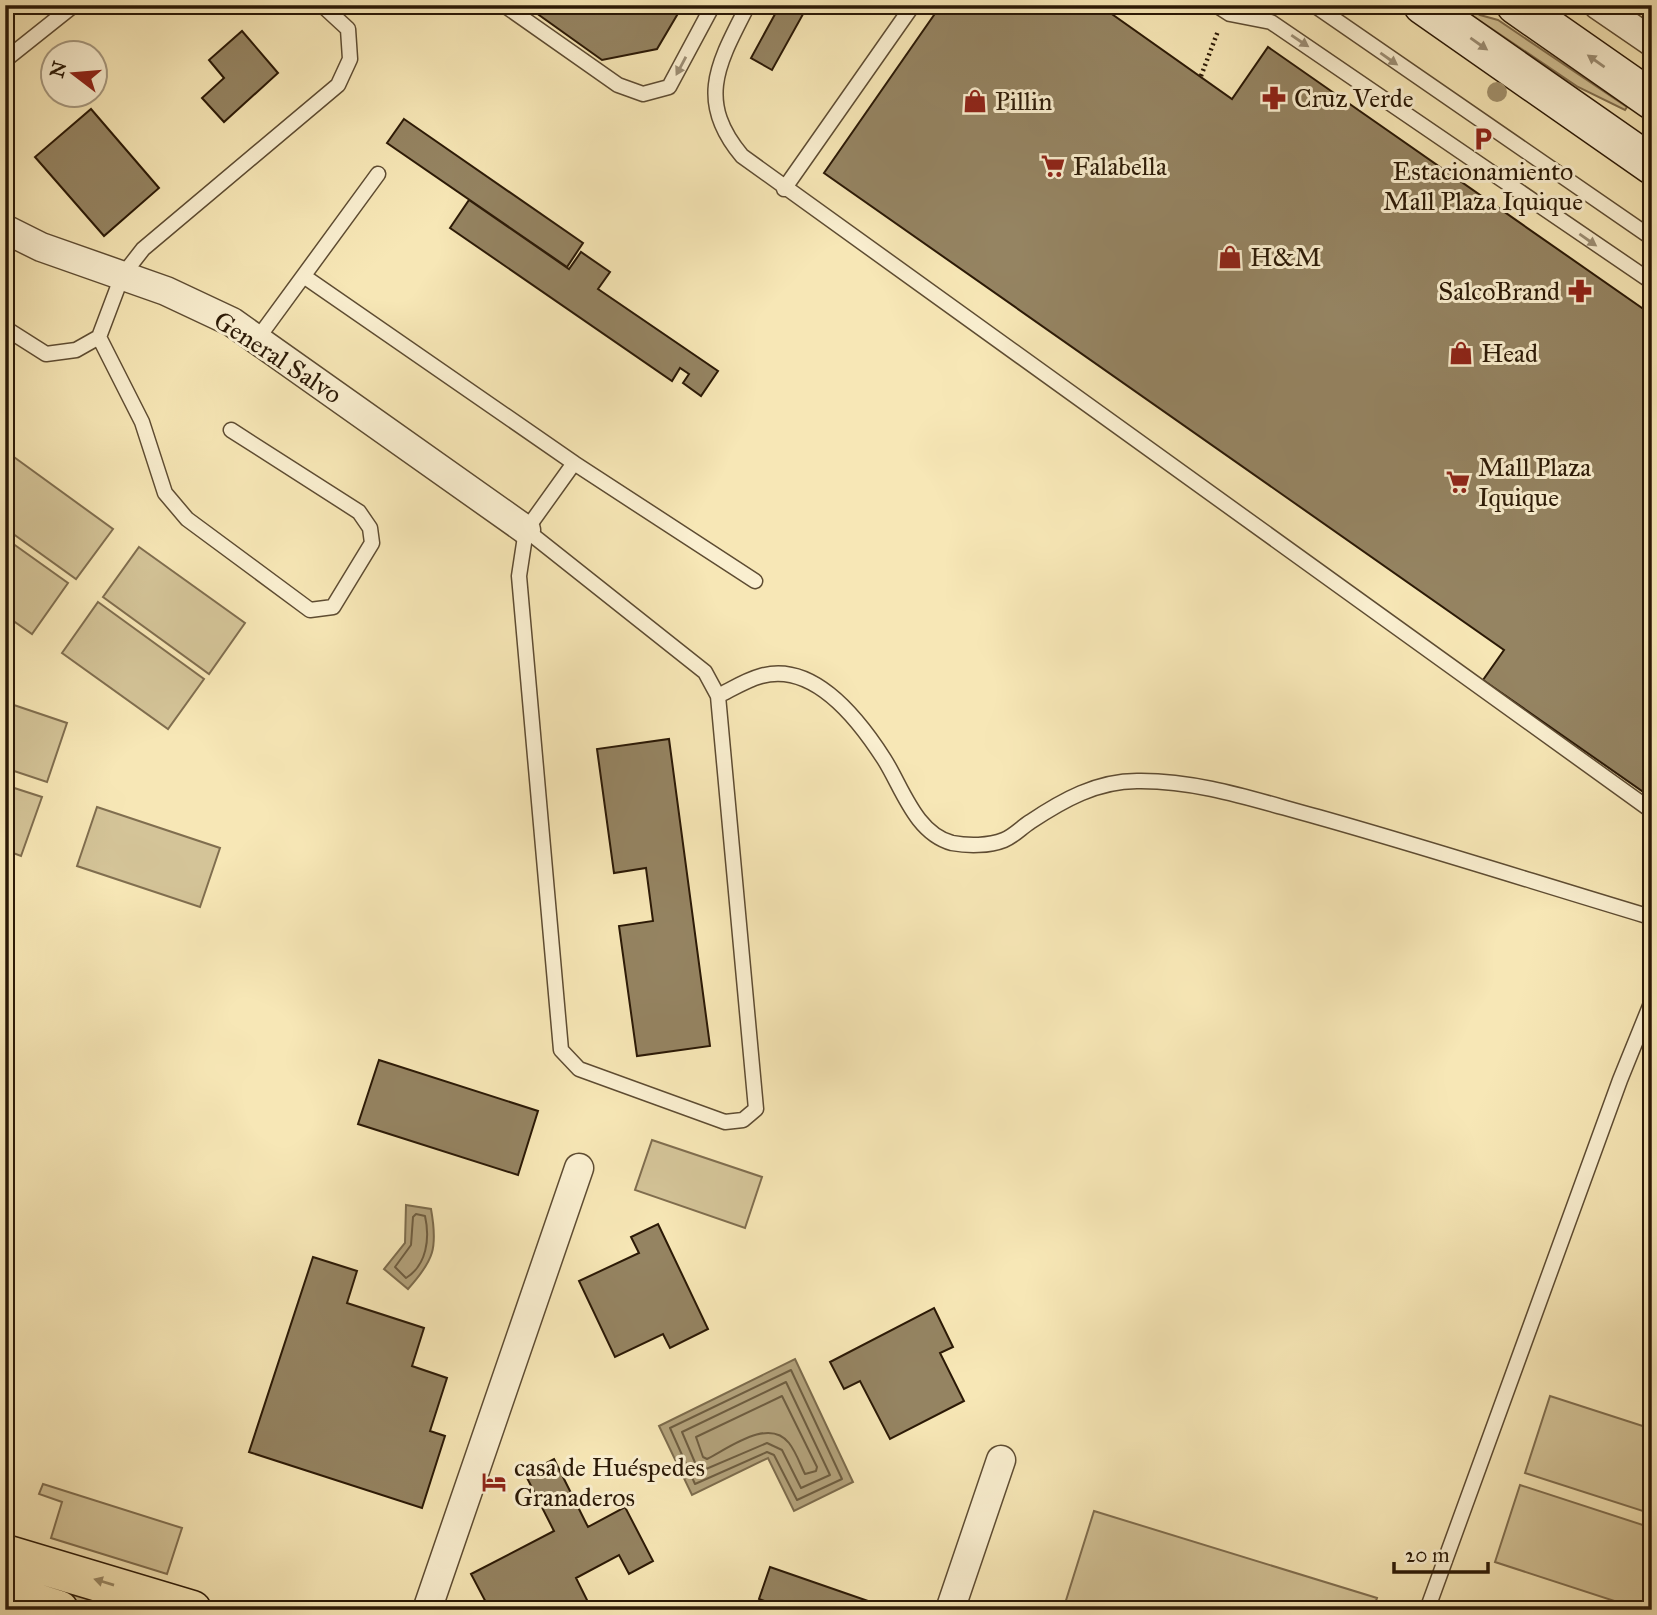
<svg xmlns="http://www.w3.org/2000/svg" width="1657" height="1615" viewBox="0 0 1657 1615" font-family="'IM FELL Great Primer',serif">
<style>
.green{fill:#d4c498;stroke:#806e4f;stroke-width:2}
.water{fill:#b2a17a;stroke:#7c6b4c;stroke-width:2}
.lines{fill:none;stroke-linecap:round;stroke-linejoin:round}
.shore{stroke:#6e5d40;stroke-width:2}
.building{fill:#958462;stroke:#2b1906;stroke-width:2}
.lane-casing{stroke:#5e4c32;stroke-width:17}
.street-casing{stroke:#5e4c32;stroke-width:31}
.secondary-casing{stroke:#2b1906;stroke-width:41}
.primary-casing{stroke:#2b1906;stroke-width:41}
.path{stroke:#2b1906;stroke-width:4.5;stroke-dasharray:2 3.5;stroke-linecap:butt}
.lane{stroke:#faefd0;stroke-width:14}
.street{stroke:#faefd0;stroke-width:28}
.secondary{stroke:#faefd0;stroke-width:38}
.primary{stroke:#f7e7b6;stroke-width:38}
.tree{fill:#a3926d}
.oneway{fill:#9d8f75}
.oneway2{fill:#9b8a67}
.labels{text-anchor:middle;dominant-baseline:central;stroke-width:6;stroke-linejoin:round;paint-order:stroke}
.poi-label{font-size:26px;fill:#2b1906;stroke:#faefd0;text-anchor:start}
.street-label{font-size:26px;fill:#2b1906;stroke:#faefd0}
</style>
<rect width="100%" height="100%" fill="#f7e7b6"/>
<filter id="stains"><feTurbulence type="fractalNoise" baseFrequency=".00286" numOctaves="4"/><feColorMatrix values="0 0 0 0 .2 0 0 0 0 .09 0 0 0 0 .02 0 0 0 .5 -.17"/></filter>
<radialGradient id="worn" r=".72"><stop offset=".6" stop-color="#630" stop-opacity="0"/><stop offset="1" stop-color="#630" stop-opacity=".3"/></radialGradient>
<!-- green -->
<path class="green" d="M1463,5L1480,15L1498,20L1627,107L1625,110L1578,87L1458,6Z
M7,452L113,529L76,579L5,528Z
M5,538L68,583L32,634L5,615Z
M139,547L245,623L209,674L103,597Z
M98,602L204,679L168,729L62,653Z
M5,702L67,723L47,782L5,768Z
M5,785L42,797L21,856L5,850Z
M97,807L220,848L200,907L77,866Z
M652,1140L762,1177L745,1228L635,1190Z
M1550,1396L1652,1429V1514L1525,1473Z
M43,1484L182,1528L167,1574L51,1538L62,1502L39,1494Z
M1520,1485L1652,1528L1651,1610H1642L1495,1562Z
M1094,1511L1377,1598L1373,1610H1063Z
M57,1585L137,1610H106L54,1594Z"/>
<!-- water -->
<path class="water" d="M406,1205L431,1209C438,1248 434,1260 408,1289L384,1269L405,1243Z
M795,1359L853,1482L794,1511L768,1458L692,1495L659,1426Z"/>
<g class="lines">
<!-- shore -->
<path class="shore" d="M416,1214L425,1216C430,1238 427,1265 406,1278L395,1267L411,1245L413,1217Z
M791,1370L842,1479L797,1500L774,1455L767,1452L695,1484L670,1428Z
M786,1382L830,1475L801,1488L782,1450L767,1443L699,1472L682,1432Z
M782,1396L817,1467L816,1471L805,1474C800,1464 796,1452 789,1443C769,1417 729,1448 707,1459L703,1457L696,1437Z"/>
</g>
<!-- building -->
<path class="building" d="M525,5H683L657,49L602,60Z
M780,5L807,7L772,70L751,58Z
M941,5H1099L1232,99L1268,47L1652,315V798L1483,680L1504,650L824,173Z
M242,31L278,73L224,122L202,98L224,78L209,60Z
M91,109L159,188L104,236L35,157Z
M404,119L583,243L567,267L387,143Z
M469,200L569,269L581,252L610,272L598,289L718,371L701,396L683,383L689,374L680,368L672,381L450,228Z
M669,739L710,1046L637,1056L619,926L653,921L646,868L614,873L597,749Z
M379,1060L538,1111L518,1175L358,1124Z
M658,1224L708,1329L670,1348L663,1334L615,1357L579,1281L639,1253L631,1237Z
M313,1257L357,1271L347,1303L424,1328L412,1366L447,1378L430,1431L445,1436L422,1508L249,1452Z
M934,1308L953,1347L940,1353L964,1401L890,1439L860,1381L844,1389L830,1362Z
M554,1459L588,1527L625,1507L653,1561L629,1574L619,1555L576,1578L592,1610H518L515,1604L504,1610H490L471,1574L554,1531L525,1474Z
M770,1567L894,1610H789L759,1599Z"/>
<g class="lines">
<!-- lane casing -->
<g class="lane-casing">
<path id="lane" d="M504,5L618,85L643,94L669,87L713,5
M748,5C719,62 695,100 742,156L1652,811
M1216,5L1230,14L1271,22L1652,282
M1314,5L1652,238
M5,60L74,5
M784,189L913,5
M305,277L574,463L755,581
M5,328L46,354L76,350L99,337L122,276L143,249L338,85L350,59L348,29L322,5
M99,337L142,422L165,493L187,519L310,610L333,607L372,543L370,528L359,512L231,430
M258,338L378,174
M526,530L705,672L718,696L756,1109L743,1120L725,1122L579,1069L561,1050L519,576L526,530L574,463
M718,696C732,689 746,680 761,676C814,661 859,720 884,759C902,787 915,833 952,843C968,846 989,846 1004,840C1014,836 1022,827 1030,822C1063,800 1097,781 1137,781C1199,780 1258,801 1318,817C1428,848 1537,883 1647,916L1652,922
M1427,1610L1620,1080L1652,1001"/>
</g>
<!-- street casing -->
<g class="street-casing">
<path id="street" d="M1598,5L1652,42
M5,229L41,247L166,291L232,322L526,530
M427,1610L579,1168
M950,1610L1001,1460"/>
</g>
<!-- secondary casing -->
<g class="secondary-casing">
<path id="secondary" d="M1423,5L1652,165
M1516,5L1652,100"/>
</g>
<!-- primary casing -->
<g class="primary-casing">
<path id="primary" d="M5,1554L192,1610
M5,1593L59,1610"/>
</g>
<!-- path -->
<path class="path" d="M1201,76L1218,31"/>
<!-- lane -->
<use href="#lane" class="lane"/>
<!-- street -->
<use href="#street" class="street"/>
<!-- secondary -->
<use href="#secondary" class="secondary"/>
<!-- primary -->
<use href="#primary" class="primary"/>
</g>
<!-- trees -->
<circle class="tree" cx="1497" cy="92" r="10"/>
<!-- one-way arrows -->
<defs><path id="oneway-solid" d="M-6-.8H1V-3.2L6.5 0L1 3.2V.8H-6Z" transform="scale(1.75)"/></defs>
<g class="oneway">
<use href="#oneway-solid" transform="translate(1300 41) rotate(34)"/>
<use href="#oneway-solid" transform="translate(1479 44) rotate(35)"/>
<use href="#oneway-solid" transform="translate(1389 59) rotate(35)"/>
<use href="#oneway-solid" transform="translate(1596 61) rotate(-145)"/>
<use href="#oneway-solid" transform="translate(681 66) rotate(118)"/>
<use href="#oneway-solid" transform="translate(1588 240) rotate(35)"/>
</g>
<use class="oneway2" href="#oneway-solid" transform="translate(104 1582) rotate(-163)"/>
<!-- icons -->
<defs>
<g id="pharmacy-bare" transform="scale(1.89)"><path d="M-2-6h4v4h4v4h-4v4h-4v-4h-4v-4h4Z" fill="#8f2418" stroke="#faefd0" stroke-width="2.5" paint-order="stroke"/></g>
<g id="shop-bare" transform="scale(1.89)"><path d="M-5-2.5h2.3a2.7 3.5 0 0 1 5.4 0H5L5.5 6h-11ZM-1.5-2.5h3a1.5 2.3 0 0 0-3 0Z" fill="#8f2418" stroke="#faefd0" stroke-width="2.5" paint-order="stroke"/></g>
<g id="parking-bare" transform="scale(1.89)"><path d="M-3.5-5.5H1a3.5 3.5 0 0 1 0 7H-1V5.5H-3.5ZM-1-3.4V-.6H.8a1.4 1.4 0 0 0 0-2.8Z" fill="#8f2418" stroke="#faefd0" stroke-width="2.5" paint-order="stroke"/></g>
<g id="supermarket-bare" transform="scale(1.89)"><path d="M-6-5.5h2.5l.6 2H6L4.5 2H-2.5L-4.4-4H-6ZM-1.5 3.2a1.3 1.3 0 1 0 .1 0ZM3 3.2a1.3 1.3 0 1 0 .1 0Z" fill="#8f2418" stroke="#faefd0" stroke-width="2.5" paint-order="stroke"/></g>
<g id="hotel-bare" transform="scale(1.89)"><path d="M-6-4.5h1.5V1H6V5H4.5V3h-9V5H-6ZM-4 0a1.8 1.8 0 1 1 3.6 0ZM.5 0V-2.5h3Q6-2.5 6 0Z" fill="#8f2418" stroke="#faefd0" stroke-width="2.5" paint-order="stroke"/></g>
</defs>
<g fill-rule="evenodd">
<use href="#pharmacy-bare" x="1274" y="98"/>
<use href="#shop-bare" x="975" y="101"/>
<use href="#parking-bare" x="1483" y="139"/>
<use href="#supermarket-bare" x="1053" y="166"/>
<use href="#shop-bare" x="1230" y="257"/>
<use href="#pharmacy-bare" x="1580" y="291"/>
<use href="#shop-bare" x="1461" y="353"/>
<use href="#supermarket-bare" x="1458" y="482"/>
<use href="#hotel-bare" x="494" y="1482"/>
</g>
<g class="labels">
<!-- poi labels -->
<g class="poi-label">
<text x="1294" y="98">Cruz Verde</text>
<text x="995" y="101">Pillin</text>
<text x="1073" y="166">Falabella</text>
<text x="1483" y="171" text-anchor="middle">Estacionamiento<tspan x="1483" dy="30">Mall Plaza Iquique</tspan></text>
<text x="1250" y="257">H&amp;M</text>
<text x="1560" y="291" text-anchor="end">SalcoBrand</text>
<text x="1481" y="353">Head</text>
<text x="1478" y="467">Mall Plaza<tspan x="1478" dy="30">Iquique</tspan></text>
<text x="514" y="1467">casa de Huéspedes<tspan x="514" dy="30">Granaderos</tspan></text>
</g>
<!-- street labels -->
<g class="street-label">
<text transform="translate(278 357) rotate(33)">General Salvo</text>
</g>
</g>
<!-- margin -->
<rect width="1657" height="1615" fill="none" stroke="#f7e7b6" stroke-width="28"/>
<rect x="7" y="7" width="1643" height="1601" fill="none" stroke="#2b1906" stroke-width="3.5"/>
<rect x="14" y="14" width="1629" height="1587" fill="none" stroke="#2b1906" stroke-width="2"/>
<!-- north arrow -->
<g transform="translate(74 74) rotate(286)"><circle r="33" fill="#faefd0" stroke="#a7997f" stroke-width="2"/>
<path d="M0-5L12 26L0 18L-12 26Z" fill="#8f2418"/>
<text y="-10" font-size="19" font-weight="bold" text-anchor="middle" fill="#2b1906">N</text>
</g>
<!-- scale -->
<path d="M1394 1562v10h94v-10" fill="none" stroke="#2b1906" stroke-width="3.5"/>
<text x="1405" y="1562" font-size="21" fill="#2b1906" stroke="#faefd0" stroke-width="5" paint-order="stroke">20 m</text>
<rect width="100%" height="100%" filter="url(#stains)"/>
<rect width="100%" height="100%" fill="url(#worn)"/>
</svg>
